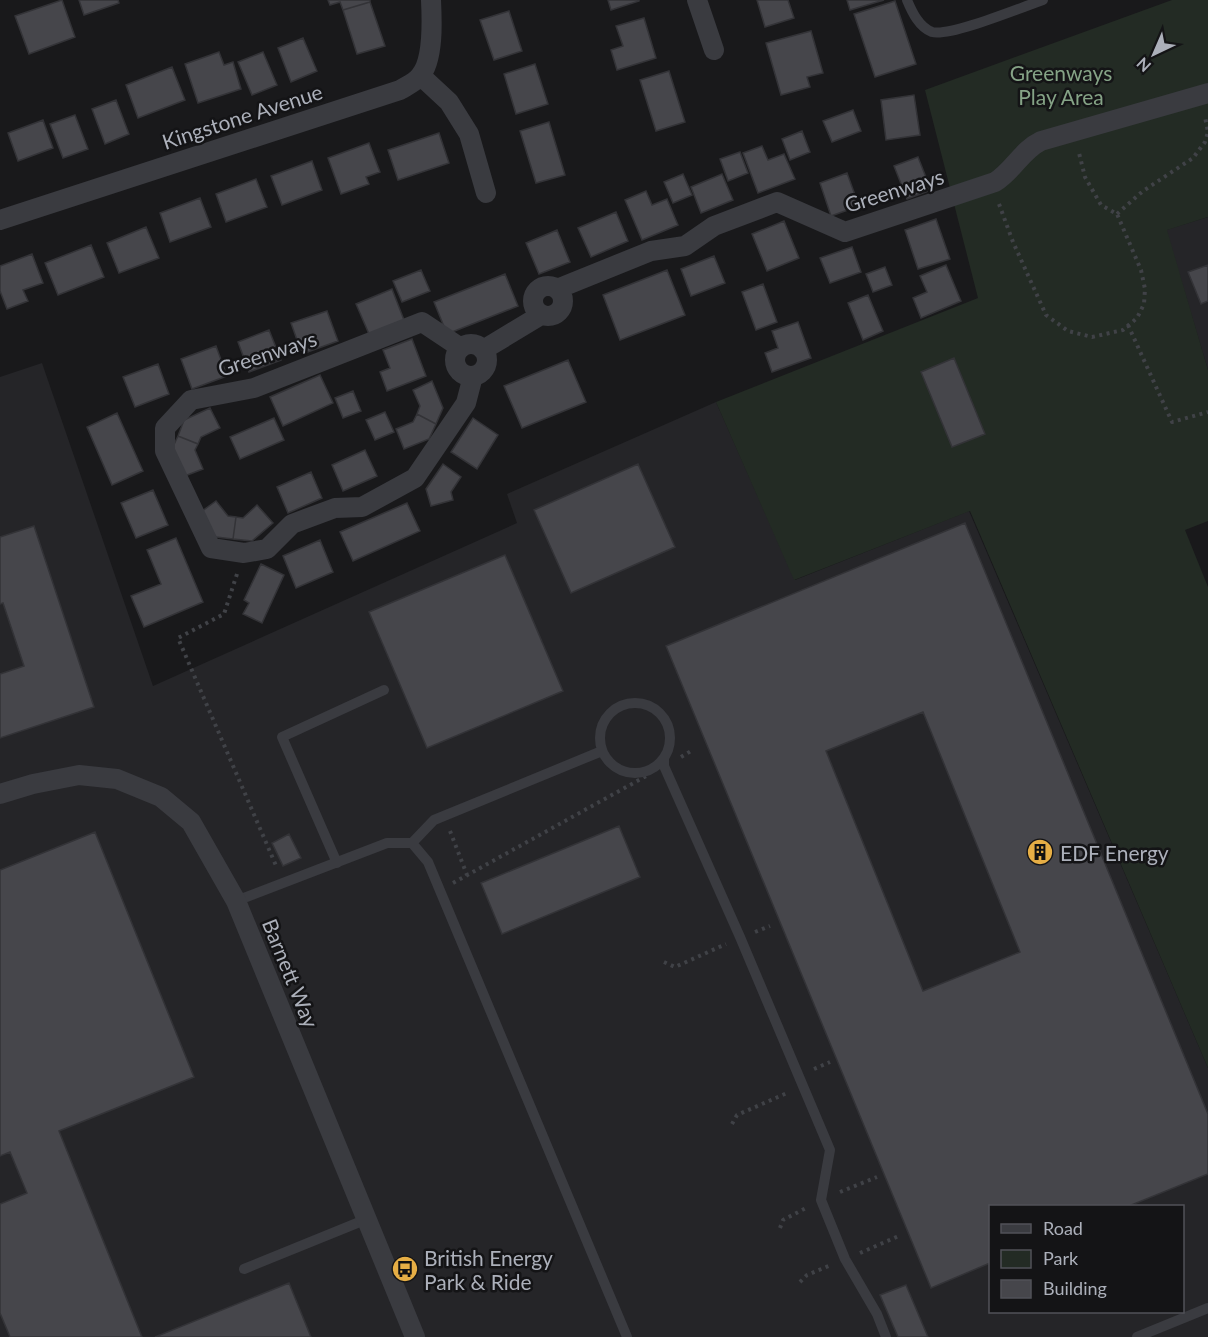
<svg xmlns="http://www.w3.org/2000/svg" width="1208" height="1337" viewBox="0 0 1208 1337" font-family="Lato,sans-serif">
<style>
.built{fill:#252528;fill-rule:evenodd}
.green{fill:#232b24}
.building{fill:#46464b;stroke:#333337;stroke-width:1.5;fill-rule:evenodd}
.lines{fill:none;stroke-linecap:round;stroke-linejoin:round}
.path{stroke:#404247;stroke-width:4;stroke-dasharray:3 4.5;stroke-linecap:butt}
.service{stroke:#3a3b40;stroke-width:10}
.minor{stroke:#3a3b40;stroke-width:20}
.labels{text-anchor:middle;dominant-baseline:central;stroke-width:5;stroke-linejoin:round;paint-order:stroke}
.park-label{font-size:21px;fill:#85a386;stroke:#141416}
.street-label{font-size:21px;fill:#acb0ba;stroke:#141416}
.poi-label{font-size:21px;fill:#acb0ba;stroke:#141416;text-anchor:start}
</style>
<rect width="100%" height="100%" fill="#19191b"/>
<!-- built -->
<path class="built" d="M1208,217V370L1166,230Z
M42,363L153,686L517,523L507,494L716,402L795,580L969,511L1208,1068V1337H0V377ZM990,1206H1182V1312H990Z"/>
<!-- green -->
<path class="green" d="M1172,0H1208V217L1167,230L1208,370V521L1185,530L1208,587V1068L970,511L794,580L716,402L978,298L925,90Z"/>
<!-- building -->
<path class="building" d="M62,0L75,37L29,54L15,16Z
M79,0H118L119,3L84,15Z
M328,0H370V2L343,10L340,2L330,5Z
M608,0H639V1L611,10Z
M757,0H788L794,18L765,27Z
M847,0H884L850,10Z
M895,1L916,64L875,77L854,14Z
M370,2L385,46L357,54L343,10Z
M509,11L522,51L494,60L480,20Z
M644,18L656,58L617,70L611,50L623,46L616,26Z
M811,31L823,73L807,77L810,87L781,95L766,43Z
M303,38L317,71L291,82L278,48Z
M219,52L224,65L233,62L241,89L198,103L185,64Z
M263,52L277,85L252,95L238,62Z
M535,64L548,104L516,114L504,74Z
M172,67L185,100L138,118L126,85Z
M669,71L685,122L656,131L640,80Z
M914,95L920,135L886,140L881,100Z
M116,100L129,134L105,144L92,109Z
M853,110L861,131L832,142L823,121Z
M75,115L88,149L63,158L50,124Z
M43,120L53,148L18,161L8,133Z
M549,122L565,175L536,183L520,131Z
M802,131L810,152L790,160L782,139Z
M439,133L449,163L398,180L388,150Z
M369,143L380,172L366,177L369,184L341,194L328,158Z
M762,146L768,160L784,154L795,179L758,193L743,153Z
M740,152L748,173L728,181L720,159Z
M918,157L931,190L907,199L894,166Z
M312,161L322,190L282,205L271,176Z
M847,173L859,206L831,216L820,183Z
M683,174L692,195L673,203L664,182Z
M722,174L733,200L701,213L691,187Z
M256,179L267,207L226,222L216,194Z
M646,191L652,205L667,199L678,225L642,240L625,200Z
M200,198L211,227L170,242L160,213Z
M616,212L628,241L591,257L578,228Z
M936,219L950,259L918,269L905,230Z
M784,221L799,258L767,271L752,234Z
M146,227L159,258L119,273L107,243Z
M557,230L570,262L539,274L526,243Z
M91,245L104,277L58,295L45,263Z
M852,247L861,272L830,283L820,258Z
M32,254L43,283L23,290L28,301L7,309L0,291V266Z
M714,256L725,283L691,296L681,269Z
M946,265L961,301L921,318L913,298L927,292L920,276Z
M1208,265V301L1201,304L1188,272Z
M885,267L892,285L873,292L866,274Z
M421,270L430,291L402,302L393,281Z
M667,270L685,315L620,340L603,295Z
M505,274L518,306L447,334L434,302Z
M763,284L777,322L756,330L742,292Z
M392,289L404,320L369,334L356,304Z
M868,295L883,331L863,340L848,303Z
M327,311L338,341L302,354L291,323Z
M798,322L811,358L772,372L765,353L778,348L772,331Z
M269,330L281,360L249,372L238,342Z
M412,339L426,376L387,391L380,372L390,368L383,350Z
M216,346L227,376L192,389L181,359Z
M954,358L985,434L952,447L921,372Z
M568,360L586,402L522,428L504,386Z
M158,364L169,394L135,407L123,377Z
M320,375L333,403L283,426L270,397Z
M432,381L443,408L436,424L417,414L420,406L413,390Z
M353,391L361,411L343,418L335,398Z
M210,408L220,428L201,437L198,444L178,436L184,420Z
M385,412L394,432L375,440L366,420Z
M117,413L143,471L112,485L87,427Z
M417,414L436,424L429,439L404,449L396,429L413,422Z
M274,418L284,440L240,459L230,437Z
M473,418L498,435L477,469L451,452Z
M178,436L198,444L195,450L203,469L182,477L171,451Z
M365,450L377,476L343,491L332,465Z
M443,464L461,477L451,492L453,500L431,506L426,489Z
M638,464L675,547L571,593L534,510Z
M311,472L322,498L288,513L277,487Z
M153,490L168,525L136,538L121,503Z
M216,501L228,516L236,517L233,539L216,537L198,514Z
M407,503L420,531L353,561L340,532Z
M257,505L273,523L252,541L233,539L236,517L243,518Z
M965,523L1208,1114V1174L1129,1206H990V1263L931,1288L666,646ZM923,712L1020,952L923,991L826,751Z
M34,526L94,707L0,738V674L24,666L3,603L0,604V537Z
M176,538L203,602L144,627L131,596L161,584L147,550Z
M320,540L333,572L296,588L283,556Z
M505,555L563,691L427,748L369,612Z
M261,564L284,575L262,623L243,614L249,603L244,600Z
M619,826L640,877L502,934L481,883Z
M95,832L194,1077L59,1131L142,1337H10L0,1313V1204L27,1193L10,1152L0,1156V870Z
M289,834L301,858L283,866L272,843Z
M289,1283L311,1337H155Z
M906,1285L928,1337H898L880,1295Z"/>
<g class="lines">
<!-- path -->
<path class="path" d="M999,204L1013,242L1046,315L1068,331L1092,337L1123,330L1137,318L1144,304L1145,289L1141,270L1117,214L1101,205L1085,177L1079,153
M1117,214L1143,191L1193,158L1205,142L1208,132L1205,117
M1128,325L1172,422L1208,412
M237,574L224,614L178,638L277,868
M681,757L691,751
M450,831L467,875
M453,883L648,775
M755,932L770,926
M664,962L675,967L726,944
M814,1069L830,1062
M732,1124L737,1115L787,1093
M840,1192L877,1177
M780,1228L783,1220L806,1208
M860,1253L901,1235
M800,1282L807,1275L831,1265"/>
<!-- service -->
<path class="service" d="M907,0C912,12 919,27 932,32C950,37 1022,7 1043,0
M600 738a35 35 0 1 1 70 0a35 35 0 1 1-70 0Z
M664,759V766L740,937L830,1150L821,1200L845,1259L877,1314L886,1337
M412,843L434,820L602,751
M337,863L282,737L384,690
M236,901L387,843H412L428,862L627,1337
M244,1269L367,1219
M1137,1337L1208,1308"/>
<!-- minor -->
<path class="minor" d="M697,0L714,50
M421,76L449,102L469,134L486,193
M0,220L400,90C406,86 416,82 420,76C434,60 432,20 431,0
M533 301a15 15 0 1 1 30 0a15 15 0 1 1-30 0Z
M557,289L651,251L685,246L714,226L777,202L845,232L995,182C1013,171 1022,150 1041,141L1208,93
M455 360a16 16 0 1 1 32 0a16 16 0 1 1-32 0Z
M461,348L422,322L254,388L191,400L165,428V451L211,548L244,553L267,549L292,524L335,508L362,507L415,478L466,403L473,376
M483,350L541,315
M0,794L33,784L79,775L117,779L161,797L191,822L236,901L415,1337"/>
</g>
<!-- icons -->
<defs>
<g id="building-disc" transform="scale(1.35)"><circle r="9.5" fill="#e6ae45" stroke="#141416"/><path d="M-4-6H4V6H1V3H-1V6H-4ZM-2.5-4.3h1.7v1.8h-1.7ZM.8-4.3h1.7v1.8H.8ZM-2.5-1h1.7V.8h-1.7ZM.8-1h1.7V.8H.8Z" fill="#111"/></g>
<g id="bus-disc" transform="scale(1.35)"><circle r="9.5" fill="#e6ae45" stroke="#141416"/><path d="M-5-6H5V4H4V6H2V4H-2V6H-4V4H-5ZM-3.5-4V0h7V-4ZM-3.5 1.2v1.5H-2V1.2ZM2 1.2v1.5H3.5V1.2Z" fill="#111"/></g>
</defs>
<g fill-rule="evenodd">
<use href="#building-disc" x="1040" y="852"/>
<use href="#bus-disc" x="405" y="1269"/>
</g>
<g class="labels">
<!-- park labels -->
<g class="park-label">
<text x="1061" y="72">Greenways<tspan x="1061" dy="24">Play Area</tspan></text>
</g>
<!-- street labels -->
<g class="street-label">
<text transform="translate(242 116) rotate(-18)">Kingstone Avenue</text>
<text transform="translate(894 190) rotate(-17)">Greenways</text>
<text transform="translate(267 353) rotate(-18)">Greenways</text>
<text transform="translate(291 973) rotate(68)">Barnett Way</text>
</g>
<!-- poi labels -->
<g class="poi-label">
<text x="1060" y="852">EDF Energy</text>
<text x="424" y="1257">British Energy<tspan x="424" dy="24">Park &amp; Ride</tspan></text>
</g>
</g>
<!-- legend -->
<rect x="989" y="1205" width="195" height="108" fill="#141416" stroke="#515258" stroke-width="1.5"/>
<rect x="1001" y="1224" width="30" height="9" fill="#3a3b40" stroke="#515258" stroke-width="1.5"/>
<text x="1043" y="1235" font-size="18" fill="#acb0ba">Road</text>
<rect x="1001" y="1250" width="30" height="18" fill="#232b24" stroke="#515258" stroke-width="1.5"/>
<text x="1043" y="1265" font-size="18" fill="#acb0ba">Park</text>
<rect x="1001" y="1280" width="30" height="18" fill="#46464b" stroke="#515258" stroke-width="1.5"/>
<text x="1043" y="1295" font-size="18" fill="#acb0ba">Building</text>
<!-- north arrow -->
<g transform="translate(1154 54) rotate(224)" stroke="#141416" stroke-width="4.5" paint-order="stroke">
<path d="M0-4.5L10 22L0 15L-10 22Z" fill="#acb0ba"/>
<text y="-9" font-size="16" font-weight="bold" text-anchor="middle" fill="#acb0ba">N</text>
</g>
</svg>
